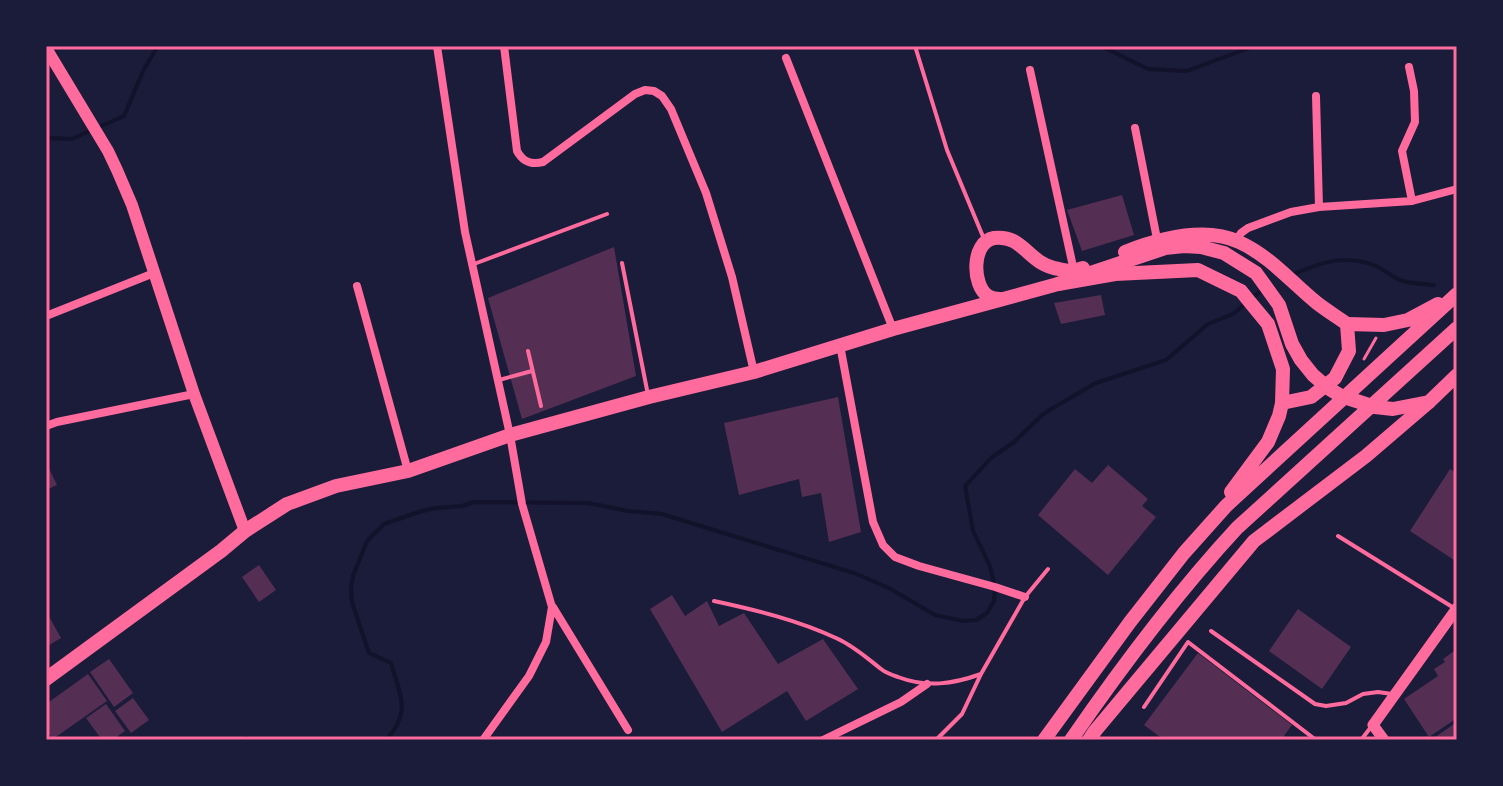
<svg xmlns="http://www.w3.org/2000/svg" width="1503" height="786" viewBox="0 0 1503 786" font-family="'Source Sans 3',sans-serif">
<style>
.lines{fill:none;stroke-linecap:round;stroke-linejoin:round}
.stream{stroke:#12122b;stroke-width:4}
.building{fill:#542f53}
.path{stroke:#ff6b9d;stroke-width:3}
.service{stroke:#ff6b9d;stroke-width:4}
.minor{stroke:#ff6b9d;stroke-width:8}
.tertiary{stroke:#ff6b9d;stroke-width:11}
.secondary{stroke:#ff6b9d;stroke-width:12}
.primary{stroke:#ff6b9d;stroke-width:14}
.trunk{stroke:#ff6b9d;stroke-width:14}
.neatline{fill:none;stroke:#ff6b9d;stroke-width:3}
</style>
<rect width="100%" height="100%" fill="#1b1b3a"/>
<g class="lines">
<!-- stream -->
<path class="stream" d="M1101,46L1148,69L1187,71L1254,46
M46,138L72,139L124,116L144,69L158,46
M1291,275C1320,263 1344,253 1376,266C1385,270 1393,278 1403,281C1413,284 1425,284 1434,285
M237,740L247,738L256,740
M386,740C412,712 400,696 391,663L369,653L352,602L351,588L353,576L367,541L384,524L422,511L436,508L462,506L474,502L588,503L628,511L662,514L854,573L889,588L935,615L963,621L976,620L987,613L994,601L995,587L990,566L973,531L965,486L991,458L1013,443L1041,416L1051,409L1096,383L1166,360L1208,324L1233,314L1262,290"/>
</g>
<!-- building -->
<path class="building" d="M1122,195L1134,235L1082,251L1067,210Z
M614,247L636,376L522,419L488,298Z
M1101,295L1105,315L1061,324L1054,303Z
M838,397L861,532L829,542L821,493L802,497L799,479L739,495L724,423Z
M46,462L57,485L46,490Z
M1108,465L1148,499L1142,506L1156,517L1108,575L1038,515L1075,469L1092,483Z
M1450,469L1457,473V562L1410,531Z
M259,565L276,590L259,602L242,577Z
M672,595L685,616L707,601L719,626L744,613L778,664L823,639L858,689L806,721L787,691L722,732L650,609Z
M1298,609L1351,647L1322,689L1269,651Z
M46,611L61,638L46,647Z
M1457,649V718L1429,737L1404,699L1438,676L1434,669L1445,662L1443,659Z
M1198,653L1292,725L1281,740H1164L1144,725Z
M109,659L133,693L114,707L90,672Z
M88,674L107,701L53,739L46,730V704Z
M133,698L149,720L131,733L115,711Z
M106,704L125,731L112,740H102L86,718Z
M1457,722V740H1431Z"/>
<g class="lines">
<!-- path -->
<path class="path" d="M1364,359L1376,338"/>
<!-- service -->
<path class="service" d="M915,46L947,150L984,239
M622,263L648,395
M474,264L607,214
M528,351L541,406
M499,380L532,371
M1338,536L1454,608
M714,601C756,610 797,620 836,638C854,646 867,658 881,669C886,673 892,675 898,677C927,688 953,684 981,674
M1211,631L1315,704L1326,706L1346,703L1363,694L1378,692L1392,694
M1144,707L1188,642L1316,740
M936,740L962,714L981,674L1025,597L1048,569
M1361,740L1371,727"/>
<!-- minor -->
<path class="minor" d="M437,46L465,232L510,435L522,504L552,607L546,642L529,676L483,740
M504,46L517,151C523,162 531,165 543,162L635,94L645,90L654,91L662,96L671,109L706,193L732,277L754,372
M786,58L893,329
M1409,67L1414,91L1415,122L1402,151L1412,201
M1030,70L1074,271
M1316,96L1319,207
M1135,128L1157,239
M1236,240L1241,233L1248,228L1291,212L1319,207L1412,201L1457,189
M357,286L408,471
M46,316L154,273
M840,345L873,522L883,545L895,557L919,566L995,587L1025,597
M46,426L57,422L194,394
M553,607L628,730
M823,740L901,702L927,684"/>
<!-- tertiary -->
<path class="tertiary" d="M1384,740L1373,725L1457,608"/>
<!-- secondary -->
<path class="secondary" d="M46,48L108,151L117,170L132,205L194,394L245,531"/>
<!-- primary -->
<path class="primary" d="M1125,252C1158,239 1204,226 1239,242C1270,256 1291,282 1317,303C1326,310 1337,317 1347,324L1349,351L1335,378L1311,397L1282,403
M1000,299C997,299 991,298 988,296C972,286 971,242 994,238C1024,234 1028,265 1059,269C1068,271 1074,272 1083,268
M46,679L221,551L245,531L287,504L336,486L408,471L510,435L649,397L754,372L893,329L1058,284L1165,248L1184,246L1201,247L1224,253L1256,273L1279,305L1292,344L1301,360L1313,375L1328,388L1341,396L1375,407L1393,409L1429,402L1457,375"/>
<!-- trunk -->
<path class="trunk" d="M1058,284L1115,274L1198,270L1241,291L1249,301L1268,324L1283,369L1282,403L1279,416L1268,442L1231,492
M1347,324L1384,325L1408,320L1438,304
M1044,740L1130,622L1184,553L1226,506L1457,294
M1071,740C1122,666 1176,594 1237,528L1457,328
M1089,740L1095,731L1254,541L1366,456L1429,402"/>
</g>
<!-- border -->
<rect width="1503" height="786" fill="none" stroke="#1b1b3a" stroke-width="96"/>
<rect x="48" y="48" width="1407" height="690" class="neatline"/>
</svg>
